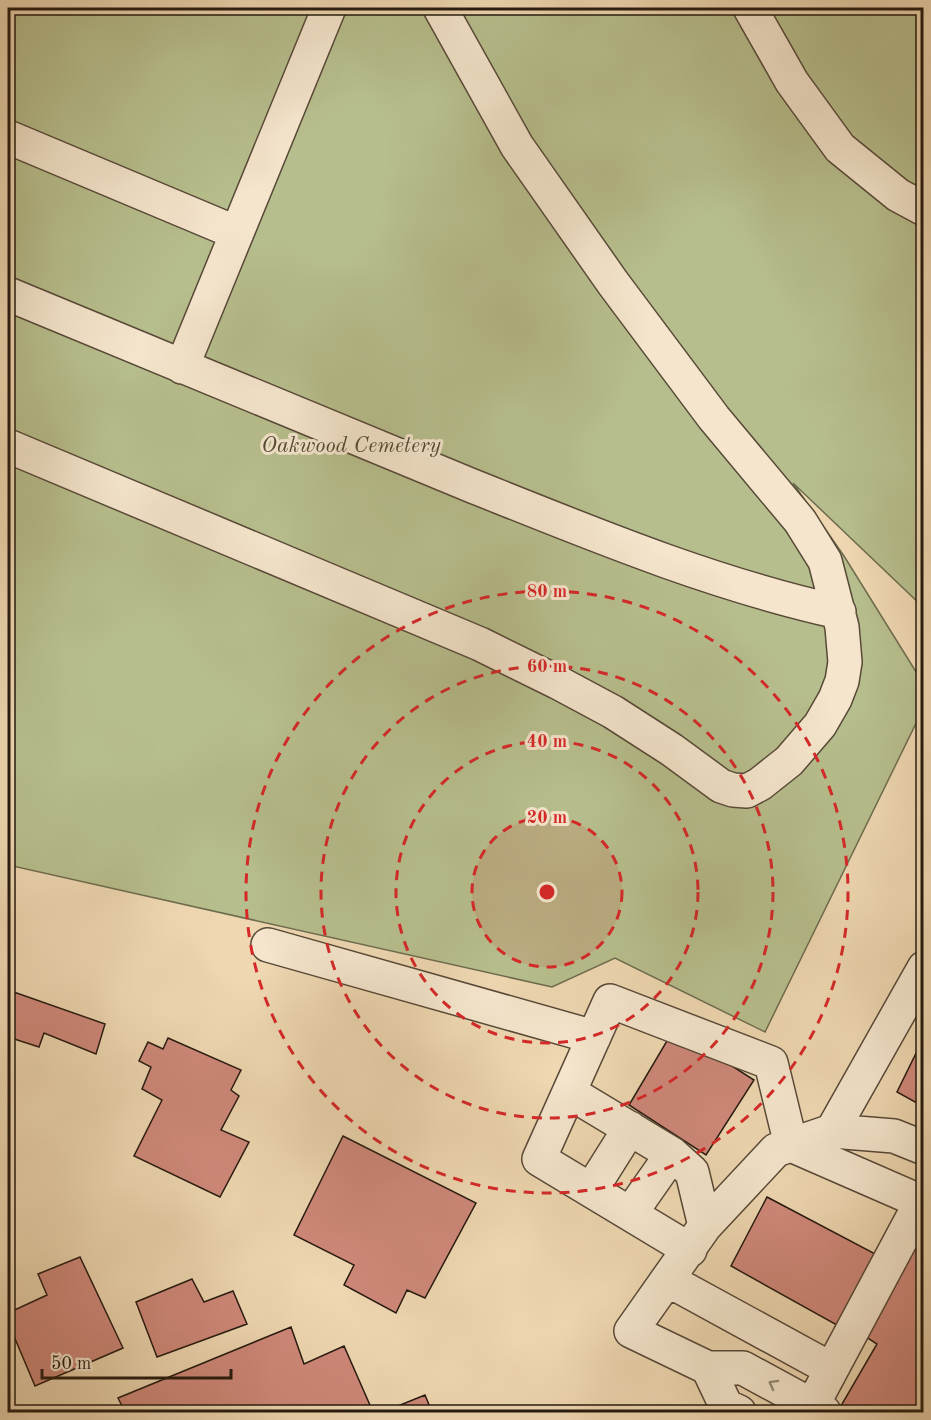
<svg xmlns="http://www.w3.org/2000/svg" width="931" height="1420" viewBox="0 0 931 1420" font-family="'Old Standard TT',serif">
<style>
.green{fill:#b7be8d;stroke:#6e6c4e;stroke-width:1.5}
.building{fill:#cf887a;stroke:#251a0f;stroke-width:1.5}
.lines{fill:none;stroke-linecap:round;stroke-linejoin:round}
.minor-casing{stroke:#574938;stroke-width:36}
.minor{stroke:#f4e5cc;stroke-width:33}
.oneway{stroke:#978a77}
.ring{fill:none;stroke:#d62828;stroke-width:3;stroke-dasharray:10 8}
.labels{text-anchor:middle;dominant-baseline:central;stroke-width:6;stroke-linejoin:round;paint-order:stroke}
.park-label{font-size:22px;font-style:italic;fill:#514b35;stroke:#f4e5cc}
.centre{fill:#d62828;stroke:#f4e5cc;stroke-width:3}
.ring-label{font-size:18px;text-anchor:middle;font-weight:bold;fill:#d62828;stroke:#f4e5cc;stroke-width:6;stroke-linejoin:round;paint-order:stroke}
</style>
<rect width="100%" height="100%" fill="#eed7b1"/>
<filter id="stains"><feTurbulence type="fractalNoise" baseFrequency=".00333" numOctaves="4"/><feColorMatrix values="0 0 0 0 .2 0 0 0 0 .09 0 0 0 0 .02 0 0 0 .5 -.17"/></filter>
<radialGradient id="worn" r=".72"><stop offset=".6" stop-color="#630" stop-opacity="0"/><stop offset="1" stop-color="#630" stop-opacity=".3"/></radialGradient>
<!-- green -->
<path class="green" d="M8,8H923V607L793,483L844,556L923,683V709L765,1032L615,958L552,987L8,865Z"/>
<!-- building -->
<path class="building" d="M8,990L105,1024L96,1054L44,1033L39,1047L8,1037Z
M674,1029L754,1080L706,1155L629,1105Z
M924,1037V1107L897,1092Z
M168,1038L241,1070L231,1090L239,1096L221,1130L249,1142L220,1197L134,1156L162,1100L142,1089L151,1067L139,1061L148,1042L163,1049Z
M343,1136L476,1203L425,1298L407,1290L396,1313L344,1285L354,1265L294,1235Z
M767,1197L881,1257L844,1329L731,1266Z
M918,1232L924,1234V1412H840L838,1411L877,1344L860,1333Z
M80,1257L123,1348L35,1386L8,1322V1313L47,1295L38,1274Z
M192,1279L204,1302L233,1291L247,1324L157,1357L136,1302Z
M291,1327L304,1364L344,1346L373,1412H125L118,1398Z
M425,1395L432,1412H383Z"/>
<g class="lines">
<!-- minor casing -->
<g class="minor-casing">
<path id="minor" d="M750,8L792,82L840,148L898,195L924,209
M8,137L237,233
M8,294C161,358 315,422 470,485C590,533 712,584 839,612
M182,367L329,8
M8,446L480,644L557,682L613,712L672,750L721,786L733,790L747,791L760,784L789,761L820,725L835,699L842,681L845,662L842,627L825,561L800,521L714,418L613,283L517,146L440,8
M268,945L594,1037
M569,1092L672,1154L692,1172L705,1226
M832,1131L924,968
M591,1190L630,1128
M630,1214L672,1154
M690,1250L539,1159L610,1001L771,1063L791,1145L924,1203
M668,1280L831,1369
M708,1368L631,1331L705,1226L776,1150L832,1131L894,1136L924,1148
M812,1406L921,1202
M739,1412L726,1406L708,1368H743L824,1412"/>
</g>
<!-- minor -->
<use href="#minor" class="minor"/>
</g>
<!-- one-way arrows -->
<defs><path id="oneway-chevron" d="M-2-3.5L2.5 0L-2 3.5" fill="none" stroke-width="1.6" stroke-linecap="round" stroke-linejoin="round" transform="scale(1.5)"/></defs>
<use class="oneway" href="#oneway-chevron" transform="translate(773 1384) rotate(-151)"/>
<!-- distance rings -->
<circle cx="547" cy="892" r="75" fill="#d62828" fill-opacity=".12"/>
<g class="ring">
<circle cx="547" cy="892" r="75"/>
<circle cx="547" cy="892" r="151"/>
<circle cx="547" cy="892" r="226"/>
<circle cx="547" cy="892" r="301"/>
</g>
<g class="labels">
<!-- park labels -->
<g class="park-label">
<text x="351" y="446">Oakwood Cemetery</text>
</g>
</g>
<circle cx="547" cy="892" r="9" class="centre"/>
<g class="ring-label">
<text x="547" y="597">80 m</text>
<text x="547" y="672">60 m</text>
<text x="547" y="747">40 m</text>
<text x="547" y="823">20 m</text>
</g>
<!-- margin -->
<rect width="931" height="1420" fill="none" stroke="#eed7b1" stroke-width="30"/>
<rect x="9" y="9" width="913" height="1402" fill="none" stroke="#251a0f" stroke-width="3"/>
<rect x="15" y="15" width="901" height="1390" fill="none" stroke="#251a0f" stroke-width="1.5"/>
<!-- scale -->
<path d="M42 1369v9h189v-9" fill="none" stroke="#251a0f" stroke-width="3"/>
<text x="51" y="1369" font-size="18" fill="#251a0f" stroke="#f4e5cc" stroke-width="4.5" paint-order="stroke">50 m</text>
<rect width="100%" height="100%" filter="url(#stains)"/>
<rect width="100%" height="100%" fill="url(#worn)"/>
</svg>
